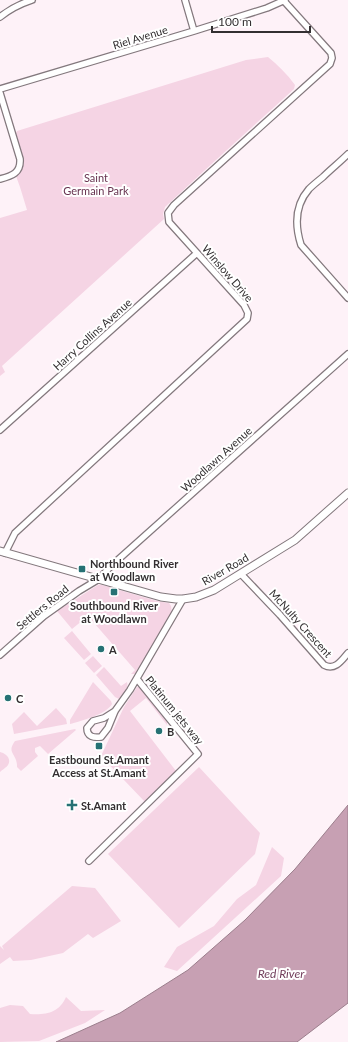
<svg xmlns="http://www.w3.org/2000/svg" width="348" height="1042" viewBox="0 0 348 1042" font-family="Lato,sans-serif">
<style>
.green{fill:#f5d4e4}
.water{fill:#c7a0b3;stroke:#9b7e8c}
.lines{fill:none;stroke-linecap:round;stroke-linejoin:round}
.minor-casing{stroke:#83787d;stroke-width:8}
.tertiary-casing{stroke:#83787d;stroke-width:9}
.minor{stroke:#fff;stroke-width:5.5}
.tertiary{stroke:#fff;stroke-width:7}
.poi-dot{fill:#267174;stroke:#fff;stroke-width:1.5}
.labels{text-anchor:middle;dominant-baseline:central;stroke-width:4;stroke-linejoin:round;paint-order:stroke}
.street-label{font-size:11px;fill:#332f31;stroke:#fff}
.park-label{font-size:11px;fill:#673350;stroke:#fff}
.poi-label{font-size:11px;font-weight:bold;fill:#332f31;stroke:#fff;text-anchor:start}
.water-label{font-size:12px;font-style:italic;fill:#723d5b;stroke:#fff}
</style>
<rect width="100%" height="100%" fill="#fef2f8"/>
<!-- green -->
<path class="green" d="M268,57C278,65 287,74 295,85L294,89C251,128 208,167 165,207L163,214L164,219L2,366L5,372L0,376V218L27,210L20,187L16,176L23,168L24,160L16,133L17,131L246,60Z
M98,585H102L157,601L169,603L171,606L172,613L135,674H131L135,670L88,616L72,629L57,611Z
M72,631L91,654L84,660L64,638Z
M93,656L102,666L94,673L85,663Z
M104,667L121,686L127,682C129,689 123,693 119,699L115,697L96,675Z
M93,682L111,701L112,704C107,714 81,721 70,724V720Z
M137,687H139L167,722V725L146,698L130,711L176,771L146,803L101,756L124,707Z
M56,708L66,719L67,724L14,734L12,724L24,712L37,726Z
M75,729L76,730L48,754L40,746L35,748V752L38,756L21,771L17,767C17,765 17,763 16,760C13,752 8,751 15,741Z
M0,752C5,753 12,758 8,765C7,767 2,770 0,772Z
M199,767L260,833L255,854L179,928L108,854Z
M272,847L284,858L281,876L177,971L164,967L177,947L214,926L237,899L256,885Z
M72,886L95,888L121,921L93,938L88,934L63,953L31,960L13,961L10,957L0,964V946L4,950L2,946Z
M66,997L81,1011L105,1010L85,1023L39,1041L0,1042V1008L10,1005L23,1006L30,1014C46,1015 59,1013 66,997Z"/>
<!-- water -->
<path class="water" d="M348,805V1003L297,1042H56L120,1013L188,970L245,920L295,869Z"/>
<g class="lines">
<!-- minor casing -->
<g class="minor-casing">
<path id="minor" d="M185,0L194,31
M0,17C10,9 20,4 32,0
M0,89L194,31L267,8L285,0
M0,93L20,159C21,173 12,176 0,179
M348,154C340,162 331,169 323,177C318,181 313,185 309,189C295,205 295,226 301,245L348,298
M0,430L197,253
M5,553L15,533L247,319L248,313L244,305L169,222L168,213L174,205L330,64L332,58L331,53L284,1
M241,574L280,615L324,665C335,671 342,660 348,653
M0,655L44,616L79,591L99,579L111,566L348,354
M115,711L104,718L93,721L87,728C87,737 94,738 101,737L108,728L115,711L130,690L183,599
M89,861L198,754L137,679"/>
</g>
<!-- tertiary casing -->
<g class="tertiary-casing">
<path id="tertiary" d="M0,551L161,597L176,599H183L196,597L214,590L295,540L348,493"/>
</g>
<!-- minor -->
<use href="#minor" class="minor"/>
<!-- tertiary -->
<use href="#tertiary" class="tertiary"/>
</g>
<!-- markers -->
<g class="poi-dot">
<rect x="78" y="565" width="8" height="8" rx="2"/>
<rect x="110" y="588" width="8" height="8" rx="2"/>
<circle cx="101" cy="649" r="4"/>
<circle cx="8" cy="698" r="4"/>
<circle cx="159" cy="731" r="4"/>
<rect x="95" y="742" width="8" height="8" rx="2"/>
<path d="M70 799h4v4h4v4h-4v4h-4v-4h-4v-4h4z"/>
</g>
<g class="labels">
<!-- street labels -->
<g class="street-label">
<text transform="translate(140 37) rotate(-17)">Riel Avenue</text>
<text transform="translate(228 273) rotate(49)">Winslow Drive</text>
<text transform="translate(92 334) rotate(-42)">Harry Collins Avenue</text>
<text transform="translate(216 459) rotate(-42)">Woodlawn Avenue</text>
<text transform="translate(225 569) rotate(-30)">River Road</text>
<text transform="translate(42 607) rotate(-39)">Settlers Road</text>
<text transform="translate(301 623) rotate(48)">McNulty Crescent</text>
<text transform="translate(175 710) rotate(51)">Platinum jets way</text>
</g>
<!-- park labels -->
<g class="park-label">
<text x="96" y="177">Saint<tspan x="96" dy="13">Germain Park</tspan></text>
</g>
<!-- poi labels -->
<g class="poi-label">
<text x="90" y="563">Northbound River<tspan x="90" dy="13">at Woodlawn</tspan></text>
<text x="114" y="605" text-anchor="middle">Southbound River<tspan x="114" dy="13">at Woodlawn</tspan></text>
<text x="109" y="649">A</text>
<text x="16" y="698">C</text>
<text x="167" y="731">B</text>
<text x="99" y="759" text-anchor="middle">Eastbound St.Amant<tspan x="99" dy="13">Access at St.Amant</tspan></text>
<text x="81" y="805">St.Amant</text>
</g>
<!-- water labels -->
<g class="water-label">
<text x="281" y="973">Red River</text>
</g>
</g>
<!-- scale -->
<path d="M212 26v6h98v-6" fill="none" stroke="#332f31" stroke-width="2"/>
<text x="218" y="26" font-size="12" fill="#332f31" stroke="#ffffff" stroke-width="3" paint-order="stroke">100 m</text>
</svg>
